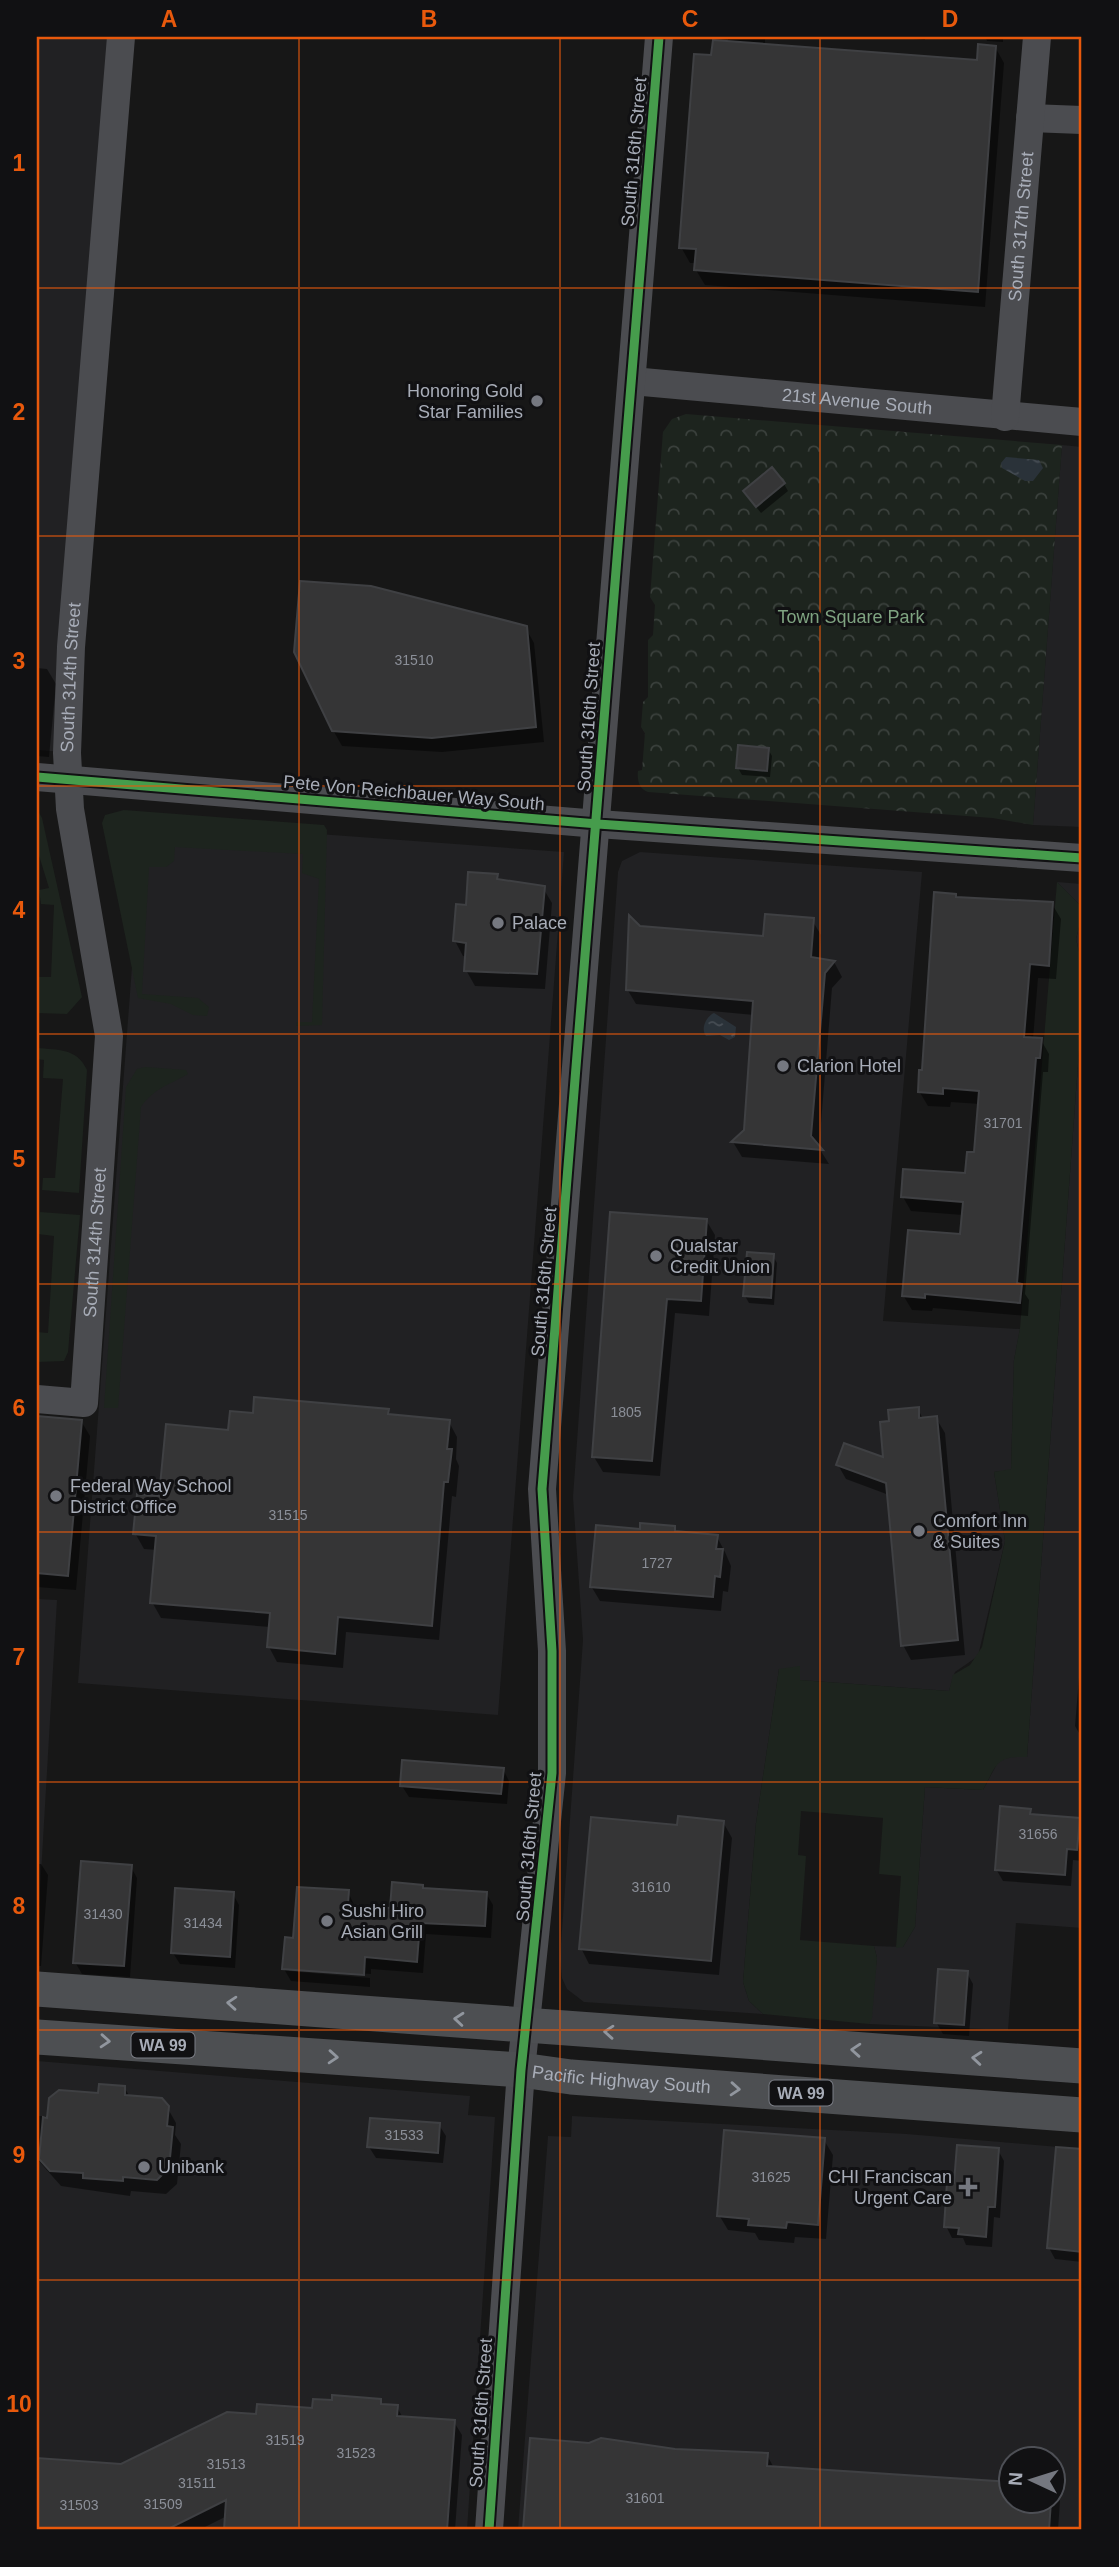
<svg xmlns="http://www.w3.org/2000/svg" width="1119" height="2567" viewBox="0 0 1119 2567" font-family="Helvetica,sans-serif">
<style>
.built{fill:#212123;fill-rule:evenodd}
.green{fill:#1d241e}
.park{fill:url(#park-crowns)}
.water{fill:url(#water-ripples)}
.shadow{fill:#0007}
.building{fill:#353536;stroke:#3f4043;stroke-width:2}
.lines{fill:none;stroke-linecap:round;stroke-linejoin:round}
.minor{stroke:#4b4c50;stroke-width:28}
.major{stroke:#4d4f52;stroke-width:35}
.cycleway-casing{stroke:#111113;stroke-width:13}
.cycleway{stroke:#469c4c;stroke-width:9}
.oneway{stroke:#91969e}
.grid{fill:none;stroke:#e8590c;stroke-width:2;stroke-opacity:0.55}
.poi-dot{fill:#757880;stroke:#111113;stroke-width:2.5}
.labels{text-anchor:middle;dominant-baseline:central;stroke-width:6;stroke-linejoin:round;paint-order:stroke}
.number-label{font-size:14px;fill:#8b8f98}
.shield{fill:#111113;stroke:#7b7e86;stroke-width:2}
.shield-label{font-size:16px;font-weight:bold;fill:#a8adb8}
.street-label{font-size:18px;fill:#a8adb8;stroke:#111113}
.poi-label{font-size:18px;fill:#a8adb8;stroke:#111113;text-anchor:start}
.park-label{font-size:18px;fill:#7fa381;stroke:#111113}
.neatline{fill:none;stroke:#e8590c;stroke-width:2.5}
.grid-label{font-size:23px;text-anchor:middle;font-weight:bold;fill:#e8590c}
</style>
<defs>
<pattern id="park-crowns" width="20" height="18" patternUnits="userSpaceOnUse" patternTransform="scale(1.75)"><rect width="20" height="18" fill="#1d241e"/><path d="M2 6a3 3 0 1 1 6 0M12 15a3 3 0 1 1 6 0" fill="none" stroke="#3b413d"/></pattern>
<pattern id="water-ripples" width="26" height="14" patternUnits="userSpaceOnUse" patternTransform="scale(1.75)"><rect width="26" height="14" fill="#2a3239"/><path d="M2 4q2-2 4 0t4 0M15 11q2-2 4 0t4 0" fill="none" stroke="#464d54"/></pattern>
</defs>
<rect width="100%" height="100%" fill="#171717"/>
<!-- built -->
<path class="built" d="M37,37H121L63,752L37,750Z
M1062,445L1082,447V827L1033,825Z
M143,821L564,852L498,1715L78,1683Z
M640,852L922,872L883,1321L1020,1329L1014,1360L1011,1470L994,1472L1005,1541L978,1656L955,1672L949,1691L799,1680L779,1669L756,1823L743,1982L749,2001L763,2014L584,2002L567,1989L562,1978L560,1958L583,1640L573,1497L618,872L622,861Z
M1057,882L1082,884V964L1076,939L1081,919L1079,904Z
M1082,1010V1928L1016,1923L1008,2030L869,2024L877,1958L874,1946L903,1947L915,1927L925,1787L983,1790L999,1760L1008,1756L1027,1757Z
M37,1599L57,1600L37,1943Z
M37,2061L470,2096L468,2115L495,2117L467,2530H37Z
M572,2116L907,2134L1082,2149V2530H518L548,2136L571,2137ZM1010,2458H1052V2500H1010Z"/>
<!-- green -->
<path class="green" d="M37,809L42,818L82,997L67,1014L37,1013V977H51L54,905L41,904L39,890L49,888L37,849Z
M124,810L324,825L327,830L322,1025L296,1026L297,1022H312L319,879L302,873L303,854L175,847L174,861L166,867H149L142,994L198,998L209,1007L207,1016L193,1015L171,1004L138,998L102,823L105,815Z
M1057,882L1079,904L1081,919L1076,939L1082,964V1010L1027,1757C996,1756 997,1764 983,1790L925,1787L915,1927L903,1947L896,1948L901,1876L879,1874L883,1818L801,1811L798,1855L806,1856L800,1940L874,1946L877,1958L872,2018L869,2024L763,2014L749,2001L743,1982L756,1823L779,1669L800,1666V1680L949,1691L953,1675L970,1665L982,1647L1005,1541L994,1472L1011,1469L1014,1360L1020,1328Z
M37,1048C58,1050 77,1048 87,1070L79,1193L42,1190L43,1178H55L63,1079L43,1078L44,1060L37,1059Z
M145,1067L186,1070L188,1074C169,1085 154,1088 141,1107L118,1408H104L126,1087L137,1069Z
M40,1212L80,1215L68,1352L64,1361L37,1362V1332L48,1333L54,1236L38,1234Z"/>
<!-- park -->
<path class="park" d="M686,414L1062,445L1033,825L993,818L648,792C639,789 637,780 638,771L642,770L645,733L641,727L643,702L648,697V640L653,635L655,605L650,597L663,432L672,419Z"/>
<!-- water -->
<path class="water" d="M1006,457L1039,460L1043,468L1033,481H1025L1002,468L1001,463Z
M714,1013L736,1027L735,1037L729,1040L720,1035L706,1036C700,1028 707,1016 714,1013Z"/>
<!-- shadow -->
<path class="shadow" d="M728,37H765V46L978,62L995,47L1004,63L985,307L705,285L696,270L697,263H690L681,247L713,57L728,43Z
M892,37H925V40Z
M1003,37V42L987,41L986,38Z
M784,484L788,491L761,513L749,498Z
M525,627L534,643L544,742L442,752L342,746L333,730Z
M37,668L47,669L56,684L49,757L37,756Z
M768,749L772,756L770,777L742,775L738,768Z
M497,876L500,882L543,888L552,903L545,989L475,986L466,970L467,957L463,956L455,941L467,907Z
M955,896L957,899L1052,904L1061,919L1056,979L1038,978L1033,1039L1041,1040L1049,1054L1048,1072H1043L1025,1294L1029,1300L1028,1316L933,1308L932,1311L912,1310L903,1295L961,1236L963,1215L911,1211L903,1197L967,1174L976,1154L980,1104L951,1102L950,1107L928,1106L919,1091Z
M812,920L821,935L819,960L834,962L842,977L832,988L819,1148L829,1164L742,1157L733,1142L745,1131L754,1015L636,1004L627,989L639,928L764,938Z
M612,1214L706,1220L715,1235L709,1316L675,1313L660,1476L603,1472L594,1457Z
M773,1256L777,1263L774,1305L749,1303L745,1296Z
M918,1409L923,1419L936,1418L945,1433L965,1655L911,1660L903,1645L889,1495L846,1479L838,1465L885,1460L891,1422Z
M388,1410L391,1416L449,1422L457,1437L456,1459L459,1466L456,1497L452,1496L439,1640L346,1632L343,1668L277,1662L269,1647L270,1627L161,1618L152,1602L157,1550L144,1549L135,1533L161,1498L229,1432L254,1415Z
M37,1417L81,1421L90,1436L76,1590L37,1587Z
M674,1528L677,1533L717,1537L725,1552L731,1566L728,1592L723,1591L721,1611L600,1601L591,1586L641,1531Z
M1082,1641V1738L1075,1726Z
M503,1769L509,1781L507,1804L409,1797L402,1786Z
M1030,1811L1033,1816L1079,1820L1082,1826V1861L1073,1860L1071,1886L1003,1881L996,1869Z
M723,1822L732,1838L719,1975L589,1964L581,1948L679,1827Z
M37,1864H41L48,1875L41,1966H37Z
M131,1867L137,1878L130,1977L82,1974L75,1962Z
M424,1890L486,1893L493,1905L491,1938L426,1934L423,1973L371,1969V1974L289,1968V1971L370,1978V1987L291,1981L284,1969L294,1940L348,1892L355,1907L392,1910Z
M233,1894L239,1905L235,1968L180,1964L173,1953Z
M967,1973L973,1984L969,2036L943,2034L936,2022Z
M124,2087L130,2097L167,2107L176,2123L175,2135L181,2144L177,2184L166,2194L131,2191L130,2196L61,2186L37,2159V2116H49Z
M439,2125L446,2136L443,2163L376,2158L369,2147Z
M824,2140L833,2155L826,2239L795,2237L794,2243L759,2240L755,2233L728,2230L719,2215Z
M1058,2149L1082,2151V2262L1055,2259L1049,2248Z
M998,2150L1004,2161L1000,2218L994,2217L992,2247L966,2245L963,2238H952L946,2226Z
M380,2400L383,2406L397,2407L403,2418L454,2422L462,2435L455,2530H226L227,2516L199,2530H37V2459L122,2466L257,2416Z
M532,2440L767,2455L774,2468L1010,2500H1052V2489L1060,2501L1058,2530H525Z"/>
<!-- building -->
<path class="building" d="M713,40L977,60L978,44L996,46L978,292L694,270L696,249L679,248L694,54L711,55Z
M772,467L785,483L756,507L743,491Z
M300,581L371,586L527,626L536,727L432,738L332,731L294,652Z
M738,745L769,748L767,771L736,768Z
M468,872L498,874L497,879L545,886L537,974L464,971L466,943L453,941L456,904L466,905Z
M934,892L956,894V897L1053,902L1049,966L1030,964L1024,1037L1042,1038L1040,1058H1036L1017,1283L1022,1284L1020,1303L925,1294V1298L902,1296L908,1230L960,1234L963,1202L901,1197L903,1169L965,1173L967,1152H974L979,1091L943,1088V1094L918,1092L919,1070H922Z
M765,914L814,918L811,957L835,961L825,973L811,1136L823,1150L731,1142L744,1130L753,1001L626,990L629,915L640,926L763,936Z
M610,1212L707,1219L701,1301L667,1299L652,1461L592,1457Z
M747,1252L774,1254L771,1298L743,1296Z
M254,1397L389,1409L388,1414L450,1420L447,1449H452L448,1482H444L432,1626L338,1617L335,1654L267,1647L270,1613L150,1603L156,1536L133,1534L137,1494L159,1496L166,1424L228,1430L230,1411L253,1413Z
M919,1407V1418L937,1416L958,1640L901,1646L886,1483L836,1465L844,1443L883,1457L880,1422L889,1421L888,1410Z
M37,1416L82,1420L68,1576L37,1573Z
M640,1523L675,1526V1531L718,1535L716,1549H723L720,1577L715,1576L713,1597L590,1587L596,1525L640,1529Z
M402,1760L504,1768L501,1794L400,1786Z
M1000,1806L1031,1809L1030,1814L1080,1818L1077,1850L1067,1849L1065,1875L995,1870Z
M678,1816L724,1821L711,1961L579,1949L591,1817L677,1825Z
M81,1861L132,1865L124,1966L73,1963Z
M392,1882L423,1885V1888L487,1892L485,1926L420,1923L417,1962L365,1957L364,1975L282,1969L285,1937L293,1938L297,1887L349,1890L348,1905L390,1908Z
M175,1888L234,1892L230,1957L171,1953Z
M938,1969L968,1971L964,2025L934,2023Z
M99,2084L125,2086V2095L162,2098L169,2106L167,2126L173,2127L169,2168L157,2180L123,2177V2181L83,2178V2173L50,2171L39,2159L43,2117L47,2118L49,2098L59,2090L98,2093Z
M370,2118L440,2123L438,2153L367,2147Z
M724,2130L825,2138L818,2225L787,2222L786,2228L748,2225L749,2219L717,2216Z
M957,2145L999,2148L995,2207H988L986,2237L958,2234L959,2228L944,2227L947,2182L954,2183Z
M1056,2147L1082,2149V2252L1047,2248Z
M332,2395L381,2399V2404L398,2405L397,2416L455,2420L447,2530H224L226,2500L166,2530H37V2458L121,2464L227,2412L256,2414L257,2404L312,2408L313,2399L332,2400Z
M530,2438L589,2443L601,2438L675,2449L768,2453L767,2466L1011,2482V2501H1051L1049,2530H523Z"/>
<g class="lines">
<!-- minor -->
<g class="minor">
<path d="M1030,118L1082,120"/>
<path id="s1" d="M632,381L1082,422"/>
<path id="s2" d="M1005,417L1037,37"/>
<path d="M37,777L598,824L1082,858"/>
<path id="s3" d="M37,1399L84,1403L109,1036L70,809L67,753L71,647L121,37"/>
<path d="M489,2530L521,2070L552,1773V1651L542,1489L659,37"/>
</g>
<!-- major -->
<g class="major">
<path d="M37,1989L1082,2066"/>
<path id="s4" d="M37,2037L521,2070L571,2077L1082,2115"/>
</g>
<!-- cycleway casing -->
<g class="cycleway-casing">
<path id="cycleway" d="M37,777L598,824L1082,858
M489,2530L521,2070L552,1773V1651L542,1489L659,37"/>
</g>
<!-- cycleway -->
<use href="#cycleway" class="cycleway"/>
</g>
<!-- one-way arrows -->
<defs><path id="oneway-chevron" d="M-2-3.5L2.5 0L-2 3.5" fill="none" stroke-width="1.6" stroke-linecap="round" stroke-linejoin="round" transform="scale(1.75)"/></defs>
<g class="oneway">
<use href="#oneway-chevron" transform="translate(232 2003) rotate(-176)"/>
<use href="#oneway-chevron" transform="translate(459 2019) rotate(-175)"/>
<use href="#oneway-chevron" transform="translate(609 2032) rotate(-176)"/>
<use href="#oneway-chevron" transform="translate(105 2041) rotate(4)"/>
<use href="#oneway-chevron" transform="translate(856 2050) rotate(-176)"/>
<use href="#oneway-chevron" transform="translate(333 2057) rotate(4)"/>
<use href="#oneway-chevron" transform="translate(977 2058) rotate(-175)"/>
<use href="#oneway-chevron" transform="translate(735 2089) rotate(4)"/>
</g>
<!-- grid -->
<path class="grid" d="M299,37V2530M560,37V2530M820,37V2530M37,288H1082M37,536H1082M37,786H1082M37,1034H1082M37,1284H1082M37,1532H1082M37,1782H1082M37,2030H1082M37,2280H1082"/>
<!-- markers -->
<g class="poi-dot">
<circle cx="537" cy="401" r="7"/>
<circle cx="498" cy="923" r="7"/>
<circle cx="783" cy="1066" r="7"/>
<circle cx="656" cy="1256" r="7"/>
<circle cx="56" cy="1496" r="7"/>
<circle cx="919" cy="1531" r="7"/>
<circle cx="327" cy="1921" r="7"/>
<circle cx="144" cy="2167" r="7"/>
<path d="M964.5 2176.5h7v7h7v7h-7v7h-7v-7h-7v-7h7z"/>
</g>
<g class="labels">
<!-- number labels -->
<g class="number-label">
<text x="414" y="660">31510</text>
<text x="1003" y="1123">31701</text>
<text x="626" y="1412">1805</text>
<text x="288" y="1515">31515</text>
<text x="657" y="1563">1727</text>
<text x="1038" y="1834">31656</text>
<text x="651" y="1887">31610</text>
<text x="103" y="1914">31430</text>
<text x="203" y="1923">31434</text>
<text x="404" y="2135">31533</text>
<text x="771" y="2177">31625</text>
<text x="285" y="2440">31519</text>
<text x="356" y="2453">31523</text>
<text x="226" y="2464">31513</text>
<text x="197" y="2483">31511</text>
<text x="645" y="2498">31601</text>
<text x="163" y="2504">31509</text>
<text x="79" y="2505">31503</text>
</g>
<!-- shield labels -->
<g class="shield">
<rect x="131.5" y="2032.5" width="63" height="25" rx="5"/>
<rect x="769.5" y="2080.5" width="63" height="25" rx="5"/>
</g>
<g class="shield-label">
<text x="163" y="2045">WA 99</text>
<text x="801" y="2093">WA 99</text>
</g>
<!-- street labels -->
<g class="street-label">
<text transform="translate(634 152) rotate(-85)">South 316th Street</text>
<text stroke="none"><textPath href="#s2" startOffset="191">South 317th Street</textPath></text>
<text stroke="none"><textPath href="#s1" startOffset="226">21st Avenue South</textPath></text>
<text stroke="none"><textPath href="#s3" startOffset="777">South 314th Street</textPath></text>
<text transform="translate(589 717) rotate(-86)">South 316th Street</text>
<text transform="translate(414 793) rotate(5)">Pete Von Reichbauer Way South</text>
<text stroke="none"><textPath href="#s3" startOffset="208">South 314th Street</textPath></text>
<text transform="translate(544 1282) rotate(-85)">South 316th Street</text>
<text transform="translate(529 1847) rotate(-85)">South 316th Street</text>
<text stroke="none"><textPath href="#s4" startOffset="586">Pacific Highway South</textPath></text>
<text transform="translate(481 2413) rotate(-86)">South 316th Street</text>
</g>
<!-- poi labels -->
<g class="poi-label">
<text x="523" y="391" text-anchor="end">Honoring Gold<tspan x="523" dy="21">Star Families</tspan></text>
<text x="512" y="923">Palace</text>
<text x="797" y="1066">Clarion Hotel</text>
<text x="670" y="1246">Qualstar<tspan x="670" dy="21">Credit Union</tspan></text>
<text x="70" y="1486">Federal Way School<tspan x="70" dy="21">District Office</tspan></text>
<text x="933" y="1521">Comfort Inn<tspan x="933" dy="21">&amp; Suites</tspan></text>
<text x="341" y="1911">Sushi Hiro<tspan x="341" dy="21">Asian Grill</tspan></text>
<text x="158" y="2167">Unibank</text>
<text x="952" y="2177" text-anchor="end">CHI Franciscan<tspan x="952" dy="21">Urgent Care</tspan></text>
</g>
<!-- park labels -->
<g class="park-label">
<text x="851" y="617">Town Square Park</text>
</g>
</g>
<!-- border -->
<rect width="1119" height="2567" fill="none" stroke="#111113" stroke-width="77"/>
<!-- north arrow -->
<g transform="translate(1032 2480) rotate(274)"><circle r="33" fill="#111113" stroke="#4d4f55" stroke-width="2"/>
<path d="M0-5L12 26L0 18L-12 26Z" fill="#757880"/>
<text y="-10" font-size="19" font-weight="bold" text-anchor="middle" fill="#a8adb8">N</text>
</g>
<rect x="38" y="38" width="1042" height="2490" class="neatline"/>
<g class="grid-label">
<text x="169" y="27">A</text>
<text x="429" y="27">B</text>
<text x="690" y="27">C</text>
<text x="950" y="27">D</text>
<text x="19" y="171">1</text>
<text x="19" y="420">2</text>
<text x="19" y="669">3</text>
<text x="19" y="918">4</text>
<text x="19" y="1167">5</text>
<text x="19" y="1416">6</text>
<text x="19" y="1665">7</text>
<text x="19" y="1914">8</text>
<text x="19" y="2163">9</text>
<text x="19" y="2412">10</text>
</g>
</svg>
